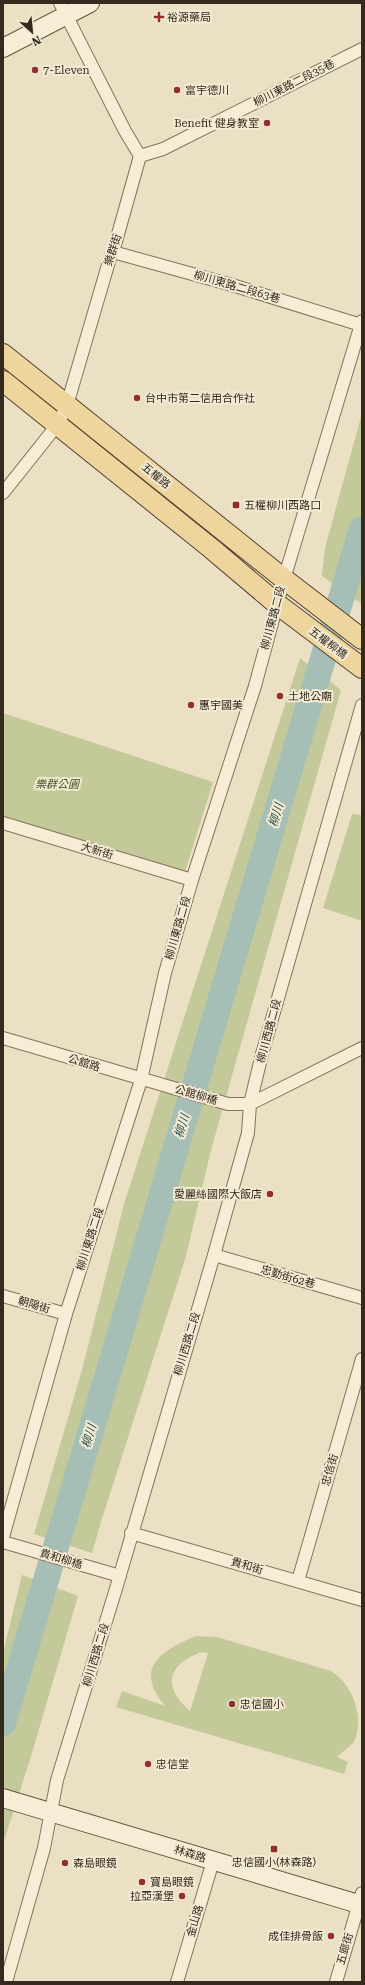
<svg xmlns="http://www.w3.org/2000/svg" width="365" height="1985" viewBox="0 0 365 1985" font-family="'Roboto Serif','Noto Sans TC',serif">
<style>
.green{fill:#c3c998;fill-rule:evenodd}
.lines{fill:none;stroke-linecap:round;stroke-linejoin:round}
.river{stroke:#a5bfb7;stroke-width:26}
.minor-casing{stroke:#85725b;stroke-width:14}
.secondary-casing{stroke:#66533e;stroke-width:20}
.primary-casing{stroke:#53402f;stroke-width:22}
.minor{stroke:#f7edd6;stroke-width:12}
.secondary{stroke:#f7edd6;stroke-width:18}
.primary{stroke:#edd59d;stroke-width:20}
.poi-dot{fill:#902f2f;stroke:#f3ead3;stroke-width:1.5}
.labels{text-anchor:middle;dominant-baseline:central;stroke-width:4;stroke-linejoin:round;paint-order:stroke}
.poi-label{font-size:11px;fill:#352a1e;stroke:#f3ead3;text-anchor:start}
.street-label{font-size:11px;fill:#352a1e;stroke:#f3ead3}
.park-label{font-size:11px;font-style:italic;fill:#465126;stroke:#f3ead3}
.water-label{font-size:12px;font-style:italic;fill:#2e5452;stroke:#f3ead3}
</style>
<rect width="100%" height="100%" fill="#ebe0c4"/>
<!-- green -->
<path class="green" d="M362,413V604L322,576L325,548Z
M300,658L341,690L211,1150L186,1256L101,1522L92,1553L34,1534L82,1370L124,1204Z
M3,713L213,782L184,875L3,820Z
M352,814L362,815V921L323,908Z
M22,1575L78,1596L32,1753L3,1844V1653Z
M196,1636L217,1637L331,1671C353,1685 365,1717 354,1742C349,1747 342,1752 337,1757L348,1762L344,1774L116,1707L122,1691L165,1706C134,1669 159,1651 196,1636ZM201,1652L208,1653L190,1711C162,1687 167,1665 201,1652Z"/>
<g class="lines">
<!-- river -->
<path class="river" d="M3,1723L362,529"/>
<!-- minor casing -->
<g class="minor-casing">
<path id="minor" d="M140,156L163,149L362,49
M113,252L232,285L361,325
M3,493L58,424L67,405L110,258L113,252L140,156L125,131L60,3
M3,823L192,880
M3,1038L228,1104H250L362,1048
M214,1255L362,1298
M3,1296L66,1314
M131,1533L362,1600
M3,1537L66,1314L141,1080L165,973L192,880L255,686L284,579L362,321
M3,1542L120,1576
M298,1581L362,1359
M6,1982L44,1848L57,1780L115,1592L214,1255L248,1133L250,1104L262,1054L362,705
M177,1982L213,1861
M336,1982L362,1893"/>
</g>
<!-- secondary casing -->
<g class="secondary-casing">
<path id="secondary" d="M3,48L90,3
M3,1798L362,1905"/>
</g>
<!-- primary casing -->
<g class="primary-casing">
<path id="primary" d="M3,354L284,579L362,639
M3,381L212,549L277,604L362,668"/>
</g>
<!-- minor -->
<use href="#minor" class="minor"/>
<!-- secondary -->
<use href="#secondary" class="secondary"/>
<!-- primary -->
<use href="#primary" class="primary"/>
</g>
<!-- markers -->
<g class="poi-dot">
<path d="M157 11h4v4h4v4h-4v4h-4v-4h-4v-4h4z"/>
<circle cx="35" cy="70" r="4"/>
<circle cx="177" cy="90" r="4"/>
<circle cx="267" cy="123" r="4"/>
<circle cx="137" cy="398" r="4"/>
<rect x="232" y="501" width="8" height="8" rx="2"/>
<circle cx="280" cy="696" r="4"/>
<circle cx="191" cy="705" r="4"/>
<circle cx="270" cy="1194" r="4"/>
<circle cx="232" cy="1704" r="4"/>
<circle cx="148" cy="1764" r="4"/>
<rect x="270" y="1845" width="8" height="8" rx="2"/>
<circle cx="65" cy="1863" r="4"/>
<circle cx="142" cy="1882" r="4"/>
<circle cx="182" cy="1896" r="4"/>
<circle cx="331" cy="1936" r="4"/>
</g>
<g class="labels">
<!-- poi labels -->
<g class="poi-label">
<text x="167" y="17">裕源藥局</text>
<text x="43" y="70">7-Eleven</text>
<text x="185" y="90">富宇德川</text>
<text x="259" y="123" text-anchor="end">Benefit 健身教室</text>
<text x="145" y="398">台中市第二信用合作社</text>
<text x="244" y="505">五權柳川西路口</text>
<text x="288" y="696">土地公廟</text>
<text x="199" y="705">惠宇國美</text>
<text x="262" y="1194" text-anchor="end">愛麗絲國際大飯店</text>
<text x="240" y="1704">忠信國小</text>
<text x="156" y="1764">忠信堂</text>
<text x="274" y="1862" text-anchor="middle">忠信國小(林森路)</text>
<text x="73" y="1863">森島眼鏡</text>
<text x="150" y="1882">寶島眼鏡</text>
<text x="174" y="1896" text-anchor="end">拉亞漢堡</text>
<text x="323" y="1936" text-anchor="end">成佳排骨飯</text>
</g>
<!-- street labels -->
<g class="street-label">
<text transform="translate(294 83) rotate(-27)">柳川東路二段35巷</text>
<text transform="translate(113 250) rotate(-72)">樂群街</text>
<text transform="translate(237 287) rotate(16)">柳川東路二段63巷</text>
<text transform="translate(156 476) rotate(39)">五權路</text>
<text transform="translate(273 618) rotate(-75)">柳川東路二段</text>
<text transform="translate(328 643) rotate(37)">五權柳橋</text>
<text transform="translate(97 851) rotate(17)">大新街</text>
<text transform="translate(178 928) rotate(-74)">柳川東路二段</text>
<text transform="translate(269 1031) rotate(-75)">柳川西路二段</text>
<text transform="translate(84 1063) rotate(17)">公舘路</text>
<text transform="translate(196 1095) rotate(16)">公館柳橋</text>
<text transform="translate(90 1239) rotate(-72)">柳川東路二段</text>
<text transform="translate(288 1277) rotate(16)">忠勤街62巷</text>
<text transform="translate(34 1305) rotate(16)">朝陽街</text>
<text transform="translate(187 1344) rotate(-73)">柳川西路二段</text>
<text transform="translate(330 1470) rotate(-74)">忠信街</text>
<text transform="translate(61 1559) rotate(17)">貴和柳橋</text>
<text transform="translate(247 1566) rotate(16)">貴和街</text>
<text transform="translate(96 1655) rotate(-73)">柳川西路二段</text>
<text transform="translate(190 1854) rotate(17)">林森路</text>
<text transform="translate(195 1921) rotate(-74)">金山路</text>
<text transform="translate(345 1949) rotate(-74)">五廊街</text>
</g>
<!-- park labels -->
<g class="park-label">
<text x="57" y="784">樂群公園</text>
</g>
<!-- water labels -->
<g class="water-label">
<text transform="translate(276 815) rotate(-73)">柳川</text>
<text transform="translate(182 1126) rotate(-73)">柳川</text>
<text transform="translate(89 1436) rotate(-73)">柳川</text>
</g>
</g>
<!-- border -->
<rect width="365" height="1985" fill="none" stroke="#352a1e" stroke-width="8"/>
<!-- north arrow -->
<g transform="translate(32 32) rotate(153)" stroke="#f3ead3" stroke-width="3" paint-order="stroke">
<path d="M0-3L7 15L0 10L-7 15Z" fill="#352a1e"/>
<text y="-6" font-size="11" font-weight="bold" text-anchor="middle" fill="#352a1e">N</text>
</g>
</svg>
